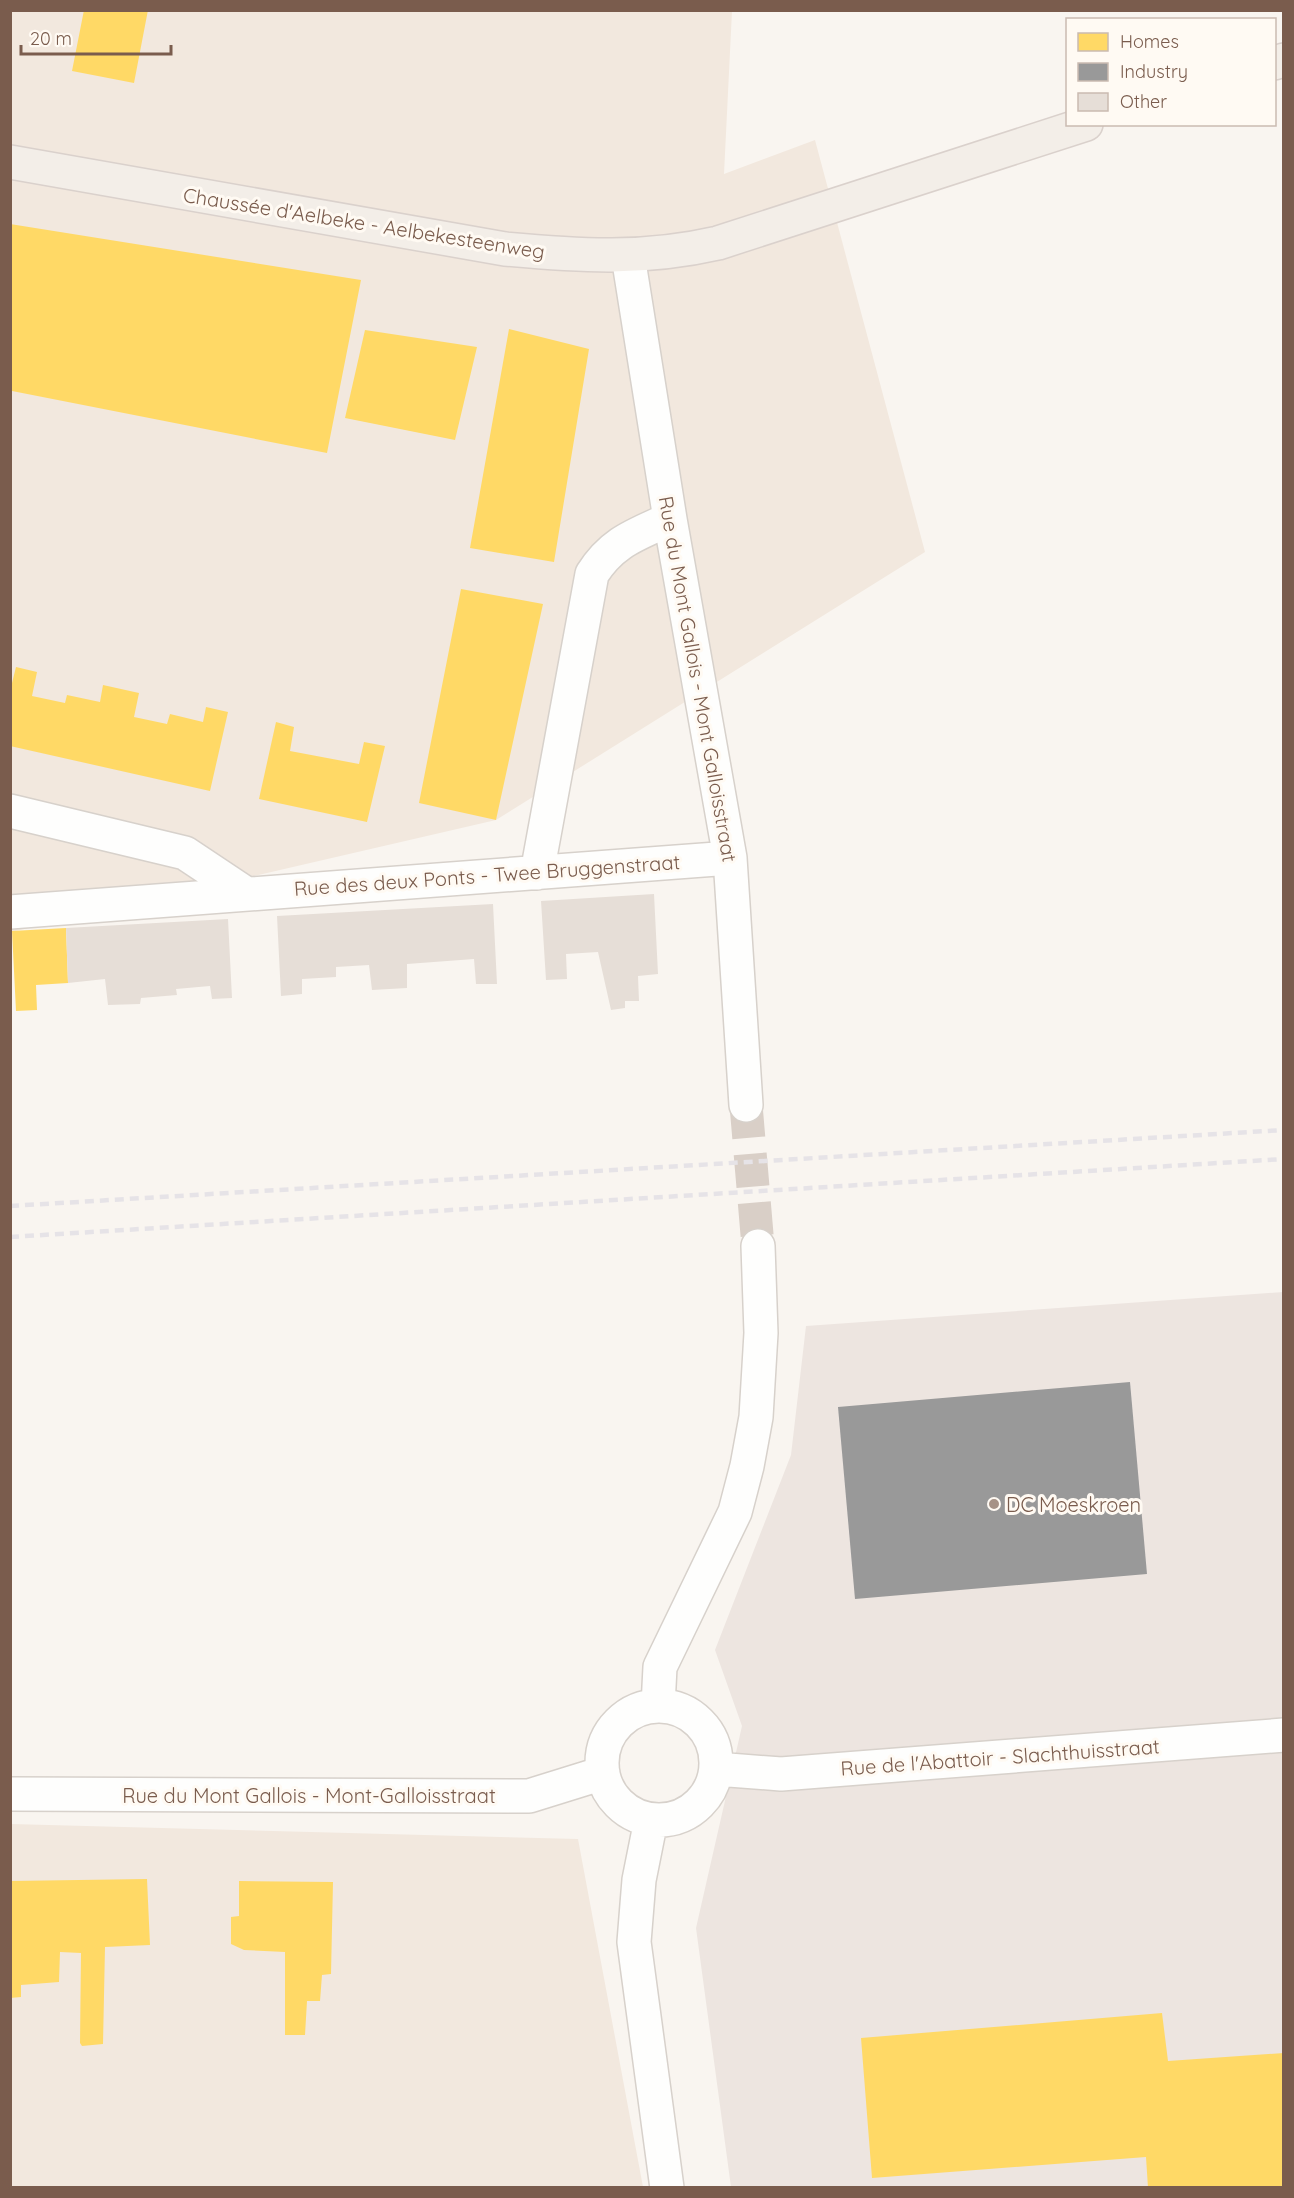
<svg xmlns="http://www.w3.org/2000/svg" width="1294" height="2198" viewBox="0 0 1294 2198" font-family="Quicksand,sans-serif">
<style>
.residential{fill:#f2e8de}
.industrial{fill:#ede5e0}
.homes{fill:#ffd966}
.industry{fill:#999}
.building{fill:#e6ded7}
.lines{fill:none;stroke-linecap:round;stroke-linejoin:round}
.minor-tunnel{stroke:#d9cfc7;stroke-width:33;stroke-dasharray:33 16;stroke-linecap:butt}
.minor-casing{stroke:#d7d1cb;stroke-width:36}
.major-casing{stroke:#dad1cc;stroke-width:36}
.minor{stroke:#fefefd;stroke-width:33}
.major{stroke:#f3eee8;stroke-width:33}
.rail{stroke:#e6e3e7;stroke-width:4.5;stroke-dasharray:9 6;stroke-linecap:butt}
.poi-dot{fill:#a69286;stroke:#fffaf3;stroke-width:2}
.labels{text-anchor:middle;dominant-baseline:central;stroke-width:6;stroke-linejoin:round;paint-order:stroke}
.street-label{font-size:20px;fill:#7a5c4d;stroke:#fffaf3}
.poi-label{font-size:20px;fill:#7a5c4d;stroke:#fffaf3;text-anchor:start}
</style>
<rect width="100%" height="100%" fill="#f9f5f0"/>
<!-- residential -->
<path class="residential" d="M10,11H732L724,174L815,140L925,552L496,820L11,932Z
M11,1824L578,1839L643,2187L11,2188Z"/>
<!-- industrial -->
<path class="industrial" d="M1283,1292V2187H731L696,1928L742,1726L715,1650L791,1455L806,1326Z"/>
<!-- homes -->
<path class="homes" d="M84,10H148L134,83L72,71Z
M10,224L361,280L327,453L12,391Z
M509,329L589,349L554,562L470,548Z
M365,330L477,347L455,440L345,418Z
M461,589L543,604L496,820L419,803Z
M16,667L37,672L32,696L65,703L67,695L100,702L103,685L139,693L134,717L167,724L170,714L203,722L206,707L228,712L210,791L10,746V691Z
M276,722L294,727L290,751L359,764L364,742L385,746L367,822L259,799Z
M66,928L68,983L36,985L37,1010L16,1011L12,931Z
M147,1879L150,1945L105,1947L103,2044L82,2046L80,2043L81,1953L60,1952L59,1982L21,1985V1997L10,1998V1881Z
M239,1881L333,1882L331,1974L322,1975L320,2001H307L305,2035H285V1952L244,1950L231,1944V1917L239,1916Z
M1162,2013L1168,2061L1284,2053V2188H1148L1146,2157L872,2178L861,2038Z"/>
<!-- industry -->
<path class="industry" d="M1130,1382L1147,1574L855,1599L838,1407Z"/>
<!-- building -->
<path class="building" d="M654,894L658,974L638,976L639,1001H625V1008L611,1010L598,952L566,954L567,979L546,980L541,901Z
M493,904L497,984H476L474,959L407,964V988L372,990L369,965L336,967V977L302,979V994L281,996L277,916Z
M228,919L232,998L212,999L210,986L176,989L177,995L141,998L140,1004L108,1005L105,979L68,983L66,928Z"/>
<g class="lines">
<!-- minor-tunnel -->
<path class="minor-tunnel" d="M746,1105L758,1246"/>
<!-- minor casing -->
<g class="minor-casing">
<path id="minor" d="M628,256L670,519L730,858L746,1105
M10,811L185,853L245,893
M537,873L592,574C613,541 636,535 670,519
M10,912L730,858
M658,1706L660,1667L735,1512L747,1466L756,1417L761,1333L758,1246
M602 1763a57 57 0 1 1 114 0a57 57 0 1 1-114 0Z
M716,1769L781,1774L1284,1735
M10,1794L529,1796L603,1773
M651,1820L639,1880L634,1942L667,2188"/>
</g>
<!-- major casing -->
<g class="major-casing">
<path id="major" d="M1274,63L1284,60
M10,162L505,249C580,256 644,260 718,243L1086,124"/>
</g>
<!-- minor -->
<use href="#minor" class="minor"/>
<!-- major -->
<use href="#major" class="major"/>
<!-- rail -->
<path class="rail" d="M10,1206L1284,1130
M10,1237L1284,1159"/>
</g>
<!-- markers -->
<circle class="poi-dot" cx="994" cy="1504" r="6"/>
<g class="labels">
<!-- street labels -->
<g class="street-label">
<text transform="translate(364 223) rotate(9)">Chaussée d'Aelbeke - Aelbekesteenweg</text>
<text transform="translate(698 679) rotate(80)">Rue du Mont Gallois - Mont Galloisstraat</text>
<text transform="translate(487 875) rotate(-4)">Rue des deux Ponts - Twee Bruggenstraat</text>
<text transform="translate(1000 1757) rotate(-4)">Rue de l'Abattoir - Slachthuisstraat</text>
<text x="309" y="1795">Rue du Mont Gallois - Mont-Galloisstraat</text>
</g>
<!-- poi labels -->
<g class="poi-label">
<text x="1006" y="1504">DC Moeskroen</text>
</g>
</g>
<!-- border -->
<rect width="1294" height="2198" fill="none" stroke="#7a5c4d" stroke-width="24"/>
<!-- legend -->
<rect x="1066" y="18" width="210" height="108" fill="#fffaf3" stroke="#cabbb1" stroke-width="1.5"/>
<rect x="1078" y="33" width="30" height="18" fill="#ffd966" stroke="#cabbb1" stroke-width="1.5"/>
<text x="1120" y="48" font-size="18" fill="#7a5c4d">Homes</text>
<rect x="1078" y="63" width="30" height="18" fill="#999999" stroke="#cabbb1" stroke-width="1.5"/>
<text x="1120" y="78" font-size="18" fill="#7a5c4d">Industry</text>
<rect x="1078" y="93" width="30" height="18" fill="#e6ded7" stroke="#cabbb1" stroke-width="1.5"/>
<text x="1120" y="108" font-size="18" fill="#7a5c4d">Other</text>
<!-- scale -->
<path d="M21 45v9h150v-9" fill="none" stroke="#7a5c4d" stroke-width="3"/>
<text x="30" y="45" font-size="18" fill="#7a5c4d" stroke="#fffaf3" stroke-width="4.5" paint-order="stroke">20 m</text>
</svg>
